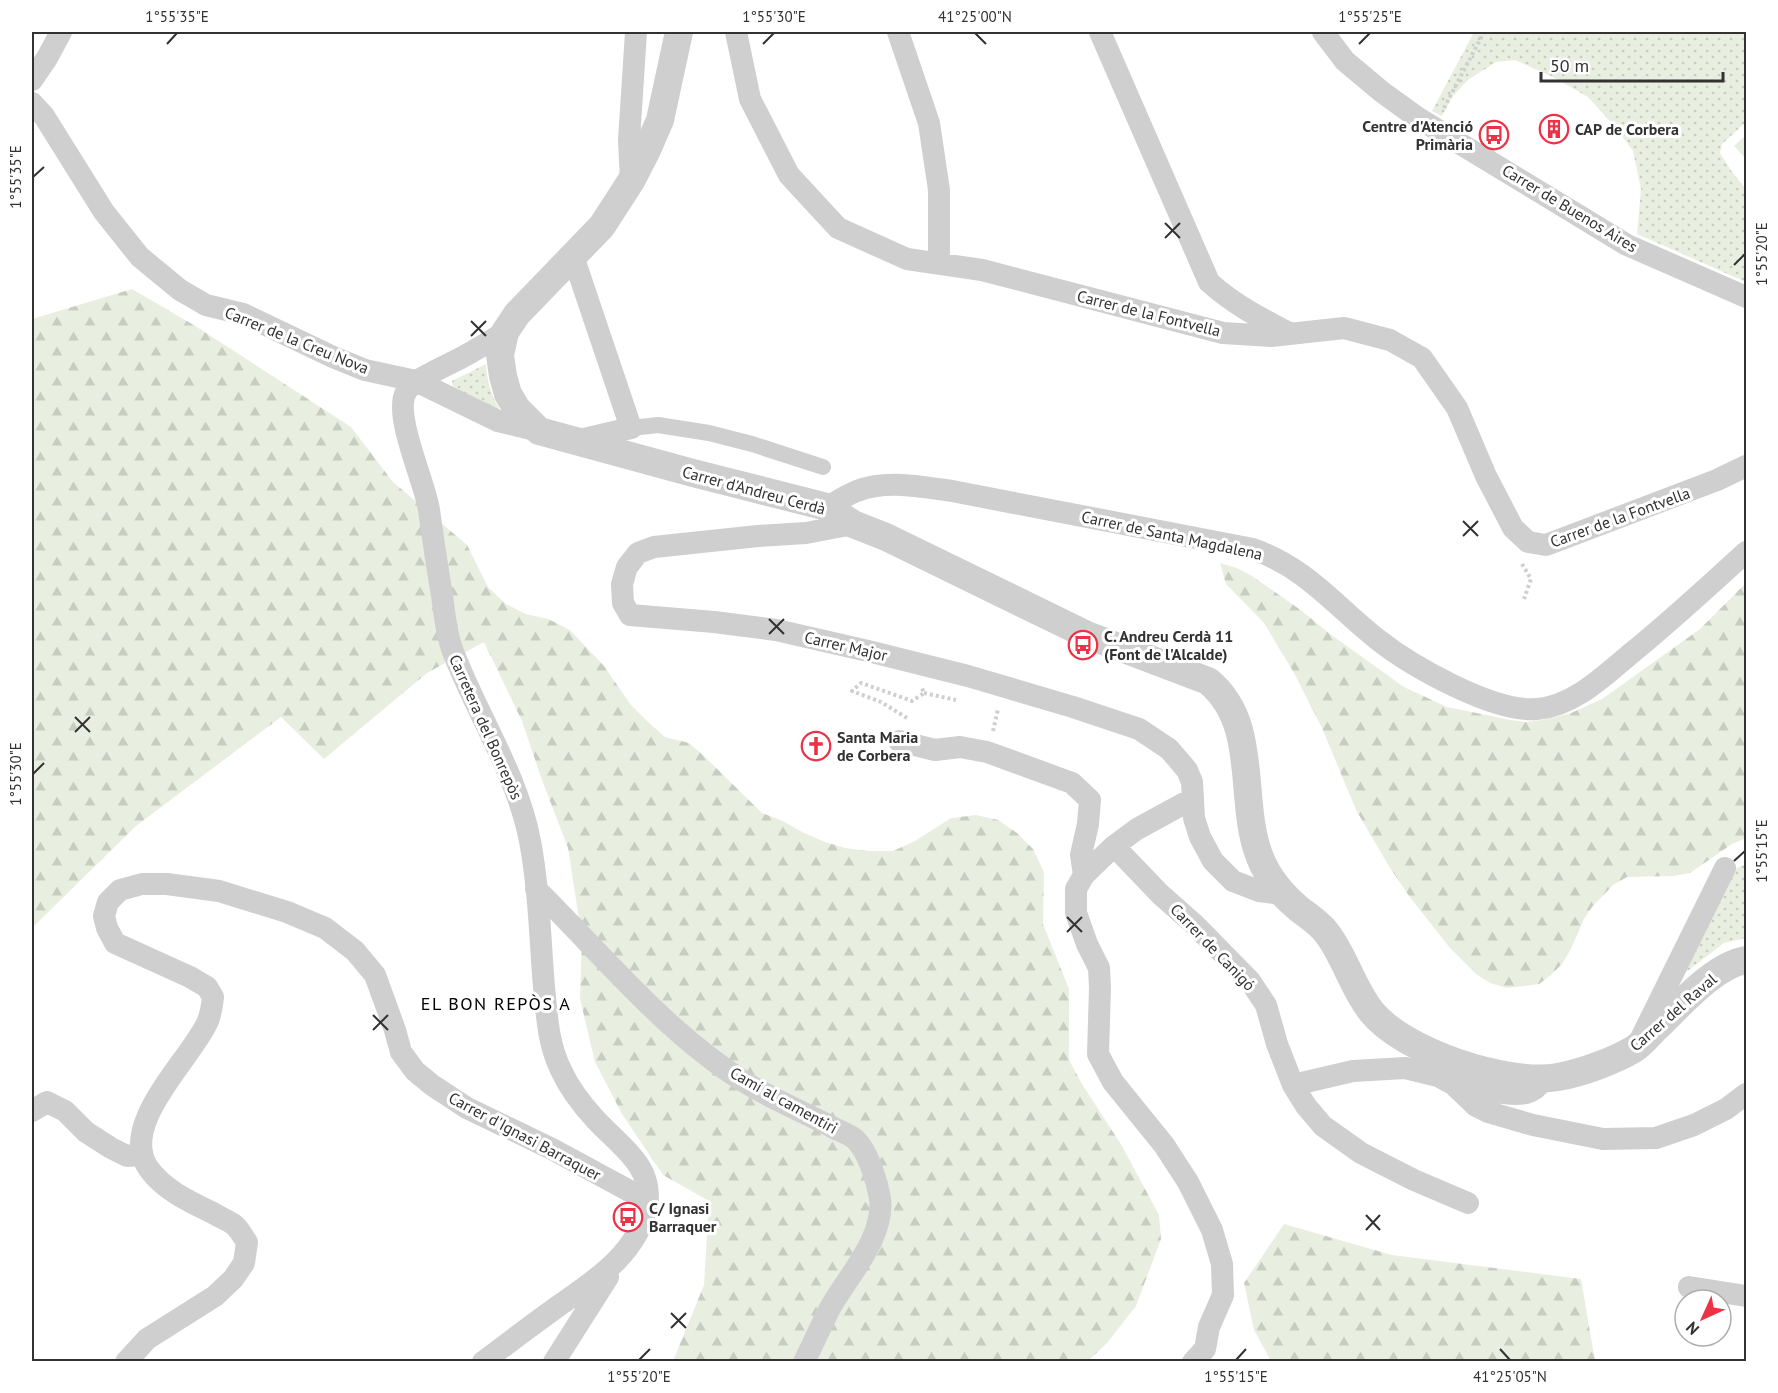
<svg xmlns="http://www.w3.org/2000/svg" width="1778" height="1393" viewBox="0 0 1778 1393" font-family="'PT Sans',sans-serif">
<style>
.grass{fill:#e9efe0}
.forest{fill:url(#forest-firs)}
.park{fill:url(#park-dots)}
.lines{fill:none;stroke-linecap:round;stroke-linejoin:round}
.path{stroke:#cfcfcf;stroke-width:4;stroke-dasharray:3 3;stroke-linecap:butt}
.pedestrian{stroke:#cfcfcf;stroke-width:16}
.minor{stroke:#cfcfcf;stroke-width:22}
.tertiary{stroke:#cfcfcf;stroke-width:28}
.ticks{fill:none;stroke:#323232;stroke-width:2}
.labels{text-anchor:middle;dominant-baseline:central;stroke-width:6;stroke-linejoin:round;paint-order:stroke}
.poi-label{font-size:16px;font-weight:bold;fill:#323232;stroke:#fff;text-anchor:start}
.street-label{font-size:16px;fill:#323232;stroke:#fff}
.neighbourhood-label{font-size:18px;letter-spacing:1.5px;fill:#000;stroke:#fff}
.neatline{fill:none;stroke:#323232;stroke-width:2}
.ticks-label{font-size:15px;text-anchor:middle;fill:#323232}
</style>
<defs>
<pattern id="forest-firs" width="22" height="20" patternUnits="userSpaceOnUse" patternTransform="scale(1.5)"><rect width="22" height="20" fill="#e9efe0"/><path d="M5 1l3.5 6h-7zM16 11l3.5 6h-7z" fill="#c8cdc1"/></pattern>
<pattern id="park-dots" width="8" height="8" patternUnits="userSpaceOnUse" patternTransform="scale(1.5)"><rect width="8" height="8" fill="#e9efe0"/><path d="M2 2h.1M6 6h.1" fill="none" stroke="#c8cdc1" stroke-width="1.8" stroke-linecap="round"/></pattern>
</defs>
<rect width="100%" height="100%" fill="#fff"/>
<!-- grass -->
<path class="grass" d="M1746,135V159L1734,146Z"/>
<!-- forest -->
<path class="forest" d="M132,289L197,327L351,427L393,482L467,545L488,587L506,604L526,614L548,619L570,630L604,666L631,705L647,721L665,737L689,743L705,757L762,813L783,821L802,832L825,842L845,848L868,851H893L915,841L951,818L976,815L998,820L1017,833L1033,849L1044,872L1043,924L1069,989V1060L1082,1084L1122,1146L1159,1215L1161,1239L1136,1306L1107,1343L1088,1361H673L704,1285L709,1201L663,1175L622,1114L595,1062L580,999L582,938L568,848L542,780L522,721L484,642L427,673L324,759L281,717L136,826L32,928V319Z
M1220,563L1237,568L1252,576L1302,611L1330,634L1404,687L1447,707L1511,720L1527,722L1542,720L1571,713L1602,699L1700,629L1746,583V838L1732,844L1690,873L1673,876L1627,877L1613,885L1592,907L1584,919L1571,949L1562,964L1551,975L1539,984L1507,988L1490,983L1476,974L1450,948L1409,896L1390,868L1356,810L1322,728L1294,673L1264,623L1226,584Z
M1284,1224L1392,1255L1581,1279L1595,1361H1271L1254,1330L1244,1283Z"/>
<!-- park -->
<path class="park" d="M1474,32H1665L1714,34L1717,32H1746V122L1722,144L1720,153L1732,172L1746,189V282L1637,234L1641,189L1633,151L1616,128L1588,97L1553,77L1515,60L1496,62L1468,80L1452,97L1442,116L1432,111Z
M486,364C487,380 490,393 499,408L497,411L454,387L452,385V381Z
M1746,864V938L1724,943L1685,973L1732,870Z"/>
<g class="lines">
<!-- path -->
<path class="path" d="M1444,108L1484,32
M1522,564L1531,579L1524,599
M924,693L956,700
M907,718L881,702L852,691L861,683L912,701L924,693L922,688
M993,731L998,709"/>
<!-- pedestrian -->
<path class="pedestrian" d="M631,428L658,425L709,433L752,444L823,467"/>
<!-- minor -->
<path class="minor" d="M736,32L750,99L789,175L838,228L907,259L982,270L1223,333L1271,336L1344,328L1390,340L1422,358L1457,408L1486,476L1513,528L1528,542L1546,545L1717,480L1746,466
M898,32L929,123L939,190V263
M1100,32L1209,282C1233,304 1260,318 1289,333
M1323,32L1345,61L1382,92L1418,118L1627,245L1746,297
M32,80L47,58L61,32
M32,103L44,116L104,212L140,257L180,290L206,305L243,314L333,357L365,370L416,381L498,421L539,431
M631,181L629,140L636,32
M573,256L631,428L575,441
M827,507C837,502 846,495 857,491C886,479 922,487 952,491L1253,549C1308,569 1334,605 1377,639C1411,666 1494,713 1537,709C1575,706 1606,674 1634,651C1672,620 1709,586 1746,552
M853,524L806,533L758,536L654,547L638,553L627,567L622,584L623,603L630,615L714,622L776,630L868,651L968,676L1073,707L1139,729L1169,749L1187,770L1192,782L1194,818L1200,837L1213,861L1233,881L1259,891L1283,894
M899,741L935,750L960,747L987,752L1072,783L1090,800L1088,824L1081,855L1084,875L1114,846L1137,829L1192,799
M1114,846L1160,894L1195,925L1250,981L1266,1005L1277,1044L1293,1085L1353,1071L1405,1068L1438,1076L1453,1084L1476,1106L1488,1112L1533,1125L1603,1139L1656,1138L1694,1125L1726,1109L1746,1094
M1084,875L1076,889V913L1087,944L1099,968L1100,988L1098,1054L1113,1082L1164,1145L1188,1182L1212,1230L1222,1264L1223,1295L1209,1327L1205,1349L1193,1362
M536,889C603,955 663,1030 743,1081C771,1099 802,1111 832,1127C839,1131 850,1134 856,1140C868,1152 877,1181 880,1198C885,1237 848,1276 830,1308C821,1326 813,1344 804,1362
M1642,1036L1725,868
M1453,1084C1474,1087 1505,1097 1526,1093C1534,1091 1540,1085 1544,1078
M1293,1085L1306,1106L1323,1126L1361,1153L1414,1180L1468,1203
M32,1111L47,1102L65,1111L86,1132L111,1148L127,1156L141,1155
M1689,1287L1746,1296
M126,1362L147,1339L215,1296L233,1279L244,1263L247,1242C243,1237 239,1228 233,1224C227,1220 219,1217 213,1213C190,1202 164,1190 149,1169C117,1126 190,1060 207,1023C211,1015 212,1006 213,997L207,987L190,977L115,943L107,928L104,916L108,902L120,890L142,884H167L219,891L287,912L325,928L355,951L375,975L395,1030L401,1052L415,1071L432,1085L467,1108L552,1149L648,1201
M483,1362C508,1343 532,1325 557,1307C594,1281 639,1253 647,1205C654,1166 619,1145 596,1120C583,1106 569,1088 561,1070C548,1044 547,1016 544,987C540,938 539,889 530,841C517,773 476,713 452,649C446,632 444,612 442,595C437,567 433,538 429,510C425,482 393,415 406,392C413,378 454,363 468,354C481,347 493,339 505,332
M554,1362L608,1277"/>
<!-- tertiary -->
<path class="tertiary" d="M679,32L660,120L647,150L631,181L602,226L517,314L505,332L500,355L503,376L508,394L517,409L539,431L693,473L827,507L853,524L886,537L1087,635L1208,681C1260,723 1238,799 1259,855C1267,877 1281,894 1299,909C1308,916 1319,923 1326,932C1345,956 1352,987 1371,1011C1403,1052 1508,1086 1558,1077C1581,1073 1614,1061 1634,1049C1642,1044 1648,1036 1654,1030C1679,1007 1712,966 1746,960"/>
</g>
<!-- ticks -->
<path class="ticks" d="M975,33L986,44M167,44L177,33M763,44L774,33M1359,44L1370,33M33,177L44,167M1165,223L1180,238M1165,238L1180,223M1734,265L1745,254M471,321L486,336M471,336L486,321M1463,521L1478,536M1463,536L1478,521M769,619L784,634M769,634L784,619M75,717L90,732M75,732L90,717M33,774L44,763M1734,861L1745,851M1067,917L1082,932M1067,932L1082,917M373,1015L388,1030M373,1030L388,1015M1366,1215L1380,1230M1366,1230L1380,1215M671,1313L686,1328M671,1328L686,1313M1500,1349L1510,1360M639,1360L650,1349M1236,1360L1246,1349"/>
<!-- icons -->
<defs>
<g id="building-ring" transform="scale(1.5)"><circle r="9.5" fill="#fff" stroke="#eb3246" stroke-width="1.5"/><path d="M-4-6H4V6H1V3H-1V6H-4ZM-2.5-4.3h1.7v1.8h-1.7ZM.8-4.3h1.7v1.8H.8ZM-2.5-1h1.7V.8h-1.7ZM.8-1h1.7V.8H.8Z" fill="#eb3246"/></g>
<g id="bus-ring" transform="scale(1.5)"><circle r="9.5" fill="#fff" stroke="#eb3246" stroke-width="1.5"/><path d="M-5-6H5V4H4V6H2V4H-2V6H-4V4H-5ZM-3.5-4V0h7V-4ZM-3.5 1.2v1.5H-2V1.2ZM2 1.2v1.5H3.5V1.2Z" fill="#eb3246"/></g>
<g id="church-ring" transform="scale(1.5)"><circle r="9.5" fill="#fff" stroke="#eb3246" stroke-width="1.5"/><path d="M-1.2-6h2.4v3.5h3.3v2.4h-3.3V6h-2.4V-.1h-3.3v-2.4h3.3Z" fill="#eb3246"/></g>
</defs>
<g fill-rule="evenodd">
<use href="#building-ring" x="1554" y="129"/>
<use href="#bus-ring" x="1494" y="135"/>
<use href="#bus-ring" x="1083" y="645"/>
<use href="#church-ring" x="816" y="746"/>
<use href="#bus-ring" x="628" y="1217"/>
</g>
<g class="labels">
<!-- poi labels -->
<g class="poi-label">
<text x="1473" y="126" text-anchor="end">Centre d'Atenció<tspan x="1473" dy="18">Primària</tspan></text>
<text x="1575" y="129">CAP de Corbera</text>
<text x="1104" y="636">C. Andreu Cerdà 11<tspan x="1104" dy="18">(Font de l'Alcalde)</tspan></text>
<text x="837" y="737">Santa Maria<tspan x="837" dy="18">de Corbera</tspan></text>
<text x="649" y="1208">C/ Ignasi<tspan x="649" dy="18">Barraquer</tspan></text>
</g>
<!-- street labels -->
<g class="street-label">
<text transform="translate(1570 208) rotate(31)">Carrer de Buenos Aires</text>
<text transform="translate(1149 313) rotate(14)">Carrer de la Fontvella</text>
<text transform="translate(297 340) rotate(22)">Carrer de la Creu Nova</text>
<text transform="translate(754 490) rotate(15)">Carrer d'Andreu Cerdà</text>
<text transform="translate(1620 517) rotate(-20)">Carrer de la Fontvella</text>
<text transform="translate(1172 535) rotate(12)">Carrer de Santa Magdalena</text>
<text transform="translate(846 646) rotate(13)">Carrer Major</text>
<text transform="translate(486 727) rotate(66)">Carretera del Bonrepòs</text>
<text transform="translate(1213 947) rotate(46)">Carrer de Canigó</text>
<text transform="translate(1673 1012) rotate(-41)">Carrer del Raval</text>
<text transform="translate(784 1100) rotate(29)">Camí al camentiri</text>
<text transform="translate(525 1136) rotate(28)">Carrer d'Ignasi Barraquer</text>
</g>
<!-- neighbourhood labels -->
<g class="neighbourhood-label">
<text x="496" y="1003">EL BON REPÒS A</text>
</g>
</g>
<!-- border -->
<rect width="1778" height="1393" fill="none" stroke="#ffffff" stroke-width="66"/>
<!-- north arrow -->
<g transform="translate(1703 1318) rotate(225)"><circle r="28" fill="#ffffff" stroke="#adadad" stroke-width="1.5"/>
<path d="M0-4.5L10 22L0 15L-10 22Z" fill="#eb3246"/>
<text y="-9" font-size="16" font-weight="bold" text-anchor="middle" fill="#323232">N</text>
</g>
<!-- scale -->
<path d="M1541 72v9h182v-9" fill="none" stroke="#323232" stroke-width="3"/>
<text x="1550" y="72" font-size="18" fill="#323232" stroke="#ffffff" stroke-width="4.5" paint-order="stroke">50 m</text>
<rect x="33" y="33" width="1712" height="1327" class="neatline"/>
<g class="ticks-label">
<text x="177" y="22">1°55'35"E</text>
<text x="774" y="22">1°55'30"E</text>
<text x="975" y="22">41°25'00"N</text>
<text x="1370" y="22">1°55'25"E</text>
<text transform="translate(16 177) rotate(-90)" y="5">1°55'35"E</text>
<text transform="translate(1762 254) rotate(-90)" y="5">1°55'20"E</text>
<text transform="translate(16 774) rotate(-90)" y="5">1°55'30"E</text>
<text transform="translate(1762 851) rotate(-90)" y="5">1°55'15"E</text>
<text x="639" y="1382">1°55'20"E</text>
<text x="1236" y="1382">1°55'15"E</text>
<text x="1510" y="1382">41°25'05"N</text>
</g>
</svg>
